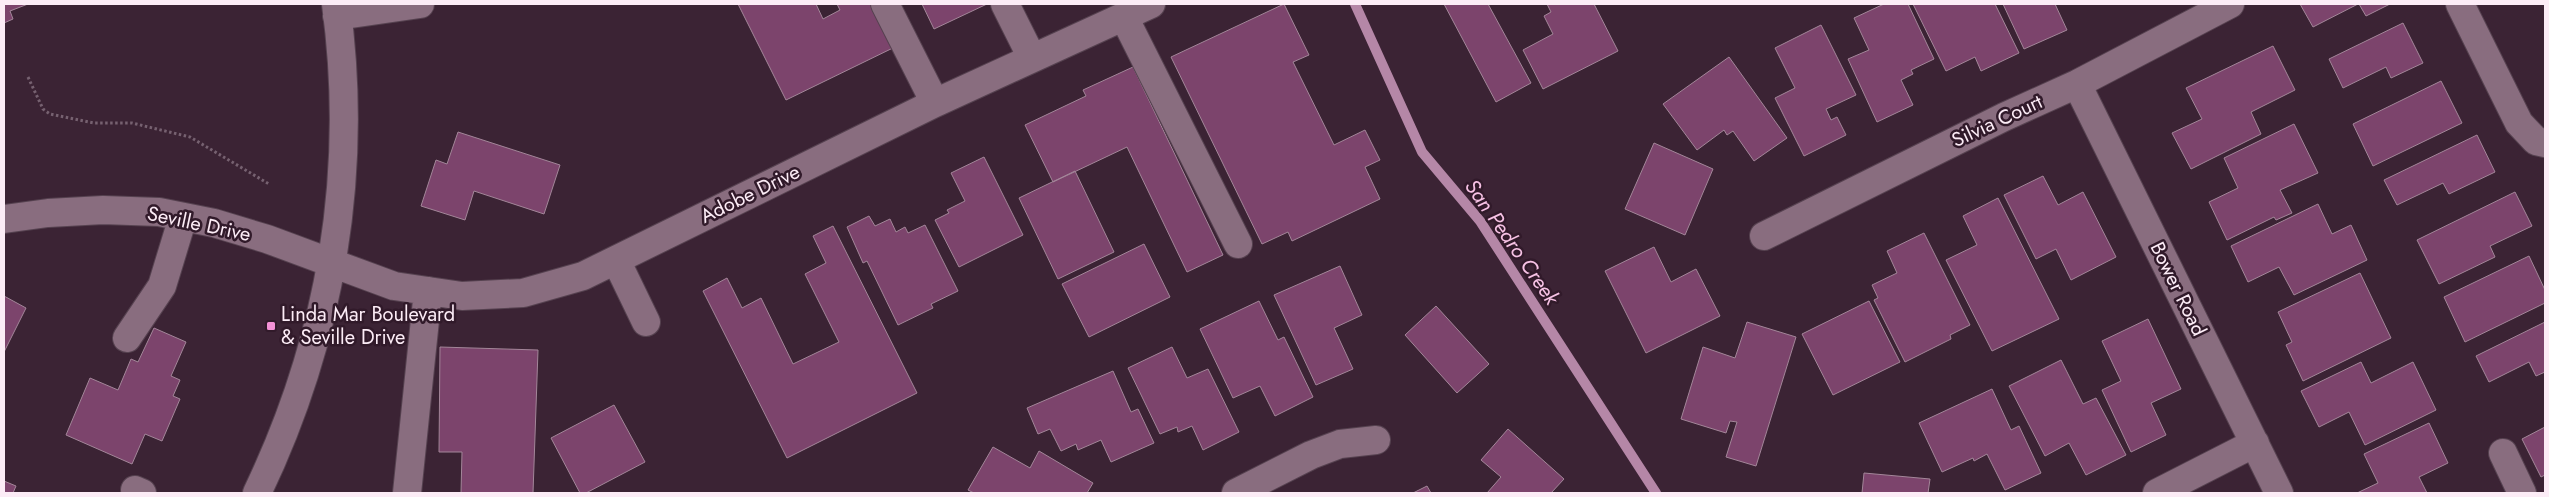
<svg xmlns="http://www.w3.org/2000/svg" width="2549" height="497" viewBox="0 0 2549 497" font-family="Jost,sans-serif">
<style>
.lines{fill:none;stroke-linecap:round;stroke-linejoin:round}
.stream{stroke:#b587a7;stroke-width:10}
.building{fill:#7c446c;stroke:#a38699}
.minor-casing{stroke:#564250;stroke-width:30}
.path{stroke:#766170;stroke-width:3;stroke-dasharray:2.5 2.5;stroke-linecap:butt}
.minor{stroke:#896d7f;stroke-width:28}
.poi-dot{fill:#f391d6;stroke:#311a2a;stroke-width:2}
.labels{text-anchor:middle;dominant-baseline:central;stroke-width:5;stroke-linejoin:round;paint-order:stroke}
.street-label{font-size:20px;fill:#fcecf6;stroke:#311a2a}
.poi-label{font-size:20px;fill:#fcecf6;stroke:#311a2a;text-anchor:start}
.water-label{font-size:21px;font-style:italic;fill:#f7c2e5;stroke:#311a2a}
</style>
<rect width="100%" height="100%" fill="#3b2334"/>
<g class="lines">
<!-- stream -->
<path class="stream" d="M1355,4L1422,152L1480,221L1656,493"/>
</g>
<!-- building -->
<path class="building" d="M4,4H28L10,11L13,19L4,23Z
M738,4H816L823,19L840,10L837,4H879L899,45L786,100Z
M922,4H987L934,29Z
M1284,4L1309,55L1293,62L1334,145L1365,130L1380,160L1365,167L1380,199L1292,241L1288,232L1262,244L1171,57Z
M1444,4H1488L1531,83L1496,102Z
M1547,4H1594L1618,51L1543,89L1523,50L1553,34L1544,16L1551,12Z
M1884,4H1908L1934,59L1911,70L1913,74L1901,80L1913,105L1877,122L1848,59L1869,50L1854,18Z
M1913,4H1995L2019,53L1981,71L1975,57L1946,71Z
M2003,4H2055L2067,30L2024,49Z
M2300,4H2358L2313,27Z
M2359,4H2390L2366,16Z
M2403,23L2423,63L2391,78L2386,67L2343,88L2329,59Z
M1821,25L1856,95L1826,109L1831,120L1837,117L1846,135L1804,156L1775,98L1795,88L1775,48Z
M2273,46L2295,90L2251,112L2261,134L2191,169L2172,133L2202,119L2186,88Z
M1729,57L1787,138L1754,161L1733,131L1727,135L1724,130L1697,150L1663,104Z
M1133,67L1223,255L1187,272L1127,147L1053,182L1025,125L1086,96L1083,90Z
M2441,81L2462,123L2373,166L2353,124Z
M2294,124L2318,173L2280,190L2292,213L2276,220L2274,217L2227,240L2209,202L2238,188L2224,158Z
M458,132L560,165L544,214L474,191L465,220L421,206L436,160L447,164Z
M2477,135L2495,172L2449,194L2443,183L2397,205L2384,180Z
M1654,143L1713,169L1685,235L1625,209Z
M984,157L1023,235L959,267L935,220L949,213L947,210L965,201L951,173Z
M1075,171L1114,252L1058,279L1019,198Z
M2043,176L2058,205L2083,192L2116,257L2071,280L2056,249L2036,259L2004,195Z
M2515,192L2532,226L2490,246L2495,257L2439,284L2417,240Z
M1998,198L2059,319L1992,351L1946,260L1977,245L1963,216Z
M2318,204L2332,234L2351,225L2367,260L2294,295L2279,267L2248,282L2231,246Z
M869,216L875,226L890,219L896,232L905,227L908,233L925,225L958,291L931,304L933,308L898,325L867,261L863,263L847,227Z
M833,226L917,393L787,458L703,291L727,278L742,308L761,298L793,364L839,342L805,274L826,263L813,236Z
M1924,233L1970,325L1950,335L1951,339L1905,362L1874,300L1878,298L1872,285L1897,273L1887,251Z
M1144,244L1170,297L1089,337L1062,284Z
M1654,247L1671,282L1696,269L1720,316L1646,353L1605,271Z
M2529,256L2545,290V303L2465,342L2444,297Z
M1340,266L1362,315L1334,328L1353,369L1316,385L1274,295Z
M2360,273L2391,338L2303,381L2286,345L2292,342L2278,312Z
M4,296L26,308L4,352Z
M1259,301L1278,340L1284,337L1313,397L1275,416L1260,386L1233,398L1200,329Z
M1869,301L1900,362L1833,395L1802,334Z
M1436,306L1489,364L1457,393L1405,335Z
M2148,319L2181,389L2151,403L2166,435L2131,452L2102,390L2121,381L2102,341Z
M1747,322L1796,337L1756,466L1726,457L1737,422L1730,421L1726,433L1681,419L1703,347L1735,358Z
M2545,322V372L2536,376L2529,362L2489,382L2476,356Z
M154,328L186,342L171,376L180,380L173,396L180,399L162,441L145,434L132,464L66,435L90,378L118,390L131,359L138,362Z
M440,347L538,350L533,493H461L462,452H439Z
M1172,347L1187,378L1208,369L1239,432L1203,450L1192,426L1178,432L1177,427L1160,434L1128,368Z
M2061,360L2083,404L2096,398L2126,455L2086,475L2069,443L2045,456L2009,386Z
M2361,362L2371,383L2413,362L2436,410L2365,445L2349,412L2319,427L2301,391Z
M1113,371L1131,412L1138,409L1154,443L1111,462L1101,440L1078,450L1076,444L1061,451L1050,429L1038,434L1027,408Z
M1992,389L2011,430L2019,426L2041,473L2005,490L1987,454L1974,461L1973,458L1942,472L1919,423Z
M614,405L645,462L586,493H580L551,438Z
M2429,423L2448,463L2419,477L2427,493H2357L2378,483L2364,454Z
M2545,427V475L2541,477L2522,439Z
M1508,429L1564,479L1551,493H1487L1501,477L1481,460Z
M993,447L1030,468L1039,451L1093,483L1087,493H974L968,490Z
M1864,473L1930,479L1928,493H1862Z
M4,481L16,486L13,493H4Z
M1427,486L1431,493H1413Z"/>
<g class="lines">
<!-- minor casing -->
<g class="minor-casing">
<path id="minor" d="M885,4L935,103
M1005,4L1032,58
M2460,4L2519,123L2536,141L2545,143
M337,16L420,4
M1124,17L1238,244
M2077,84L2279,493
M4,219L48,213L103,210L159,212L214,223L267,239L394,286L462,296L523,293L583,276L935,103L1151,4
M1764,236L2004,117L2077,84L2230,4
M616,260L646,322
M127,338L162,286L183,217
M2503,453L2522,493
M135,490L142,493
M257,493C331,339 359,173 336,4
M407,493L428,291
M1236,493L1311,455L1340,444L1376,440
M2157,493L2255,443"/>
</g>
<!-- path -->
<path class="path" d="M28,77L43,109L50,114L94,123H132L190,137L269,184"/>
<!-- minor -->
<use href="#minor" class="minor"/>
</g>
<!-- markers -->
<rect class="poi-dot" x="266" y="321" width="10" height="10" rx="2.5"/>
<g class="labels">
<!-- street labels -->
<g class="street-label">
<text transform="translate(1997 121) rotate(-25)">Silvia Court</text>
<text transform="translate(750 194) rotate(-26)">Adobe Drive</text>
<text transform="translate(199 224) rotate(12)">Seville Drive</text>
<text transform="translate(2178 289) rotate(64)">Bower Road</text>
</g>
<!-- poi labels -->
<g class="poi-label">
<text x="281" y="314">Linda Mar Boulevard<tspan x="281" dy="23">&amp; Seville Drive</tspan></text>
</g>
<!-- water labels -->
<g class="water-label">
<text transform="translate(1512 242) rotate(55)">San Pedro Creek</text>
</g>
</g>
<!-- border -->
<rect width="2549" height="497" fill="none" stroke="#fcecf6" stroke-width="10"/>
</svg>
